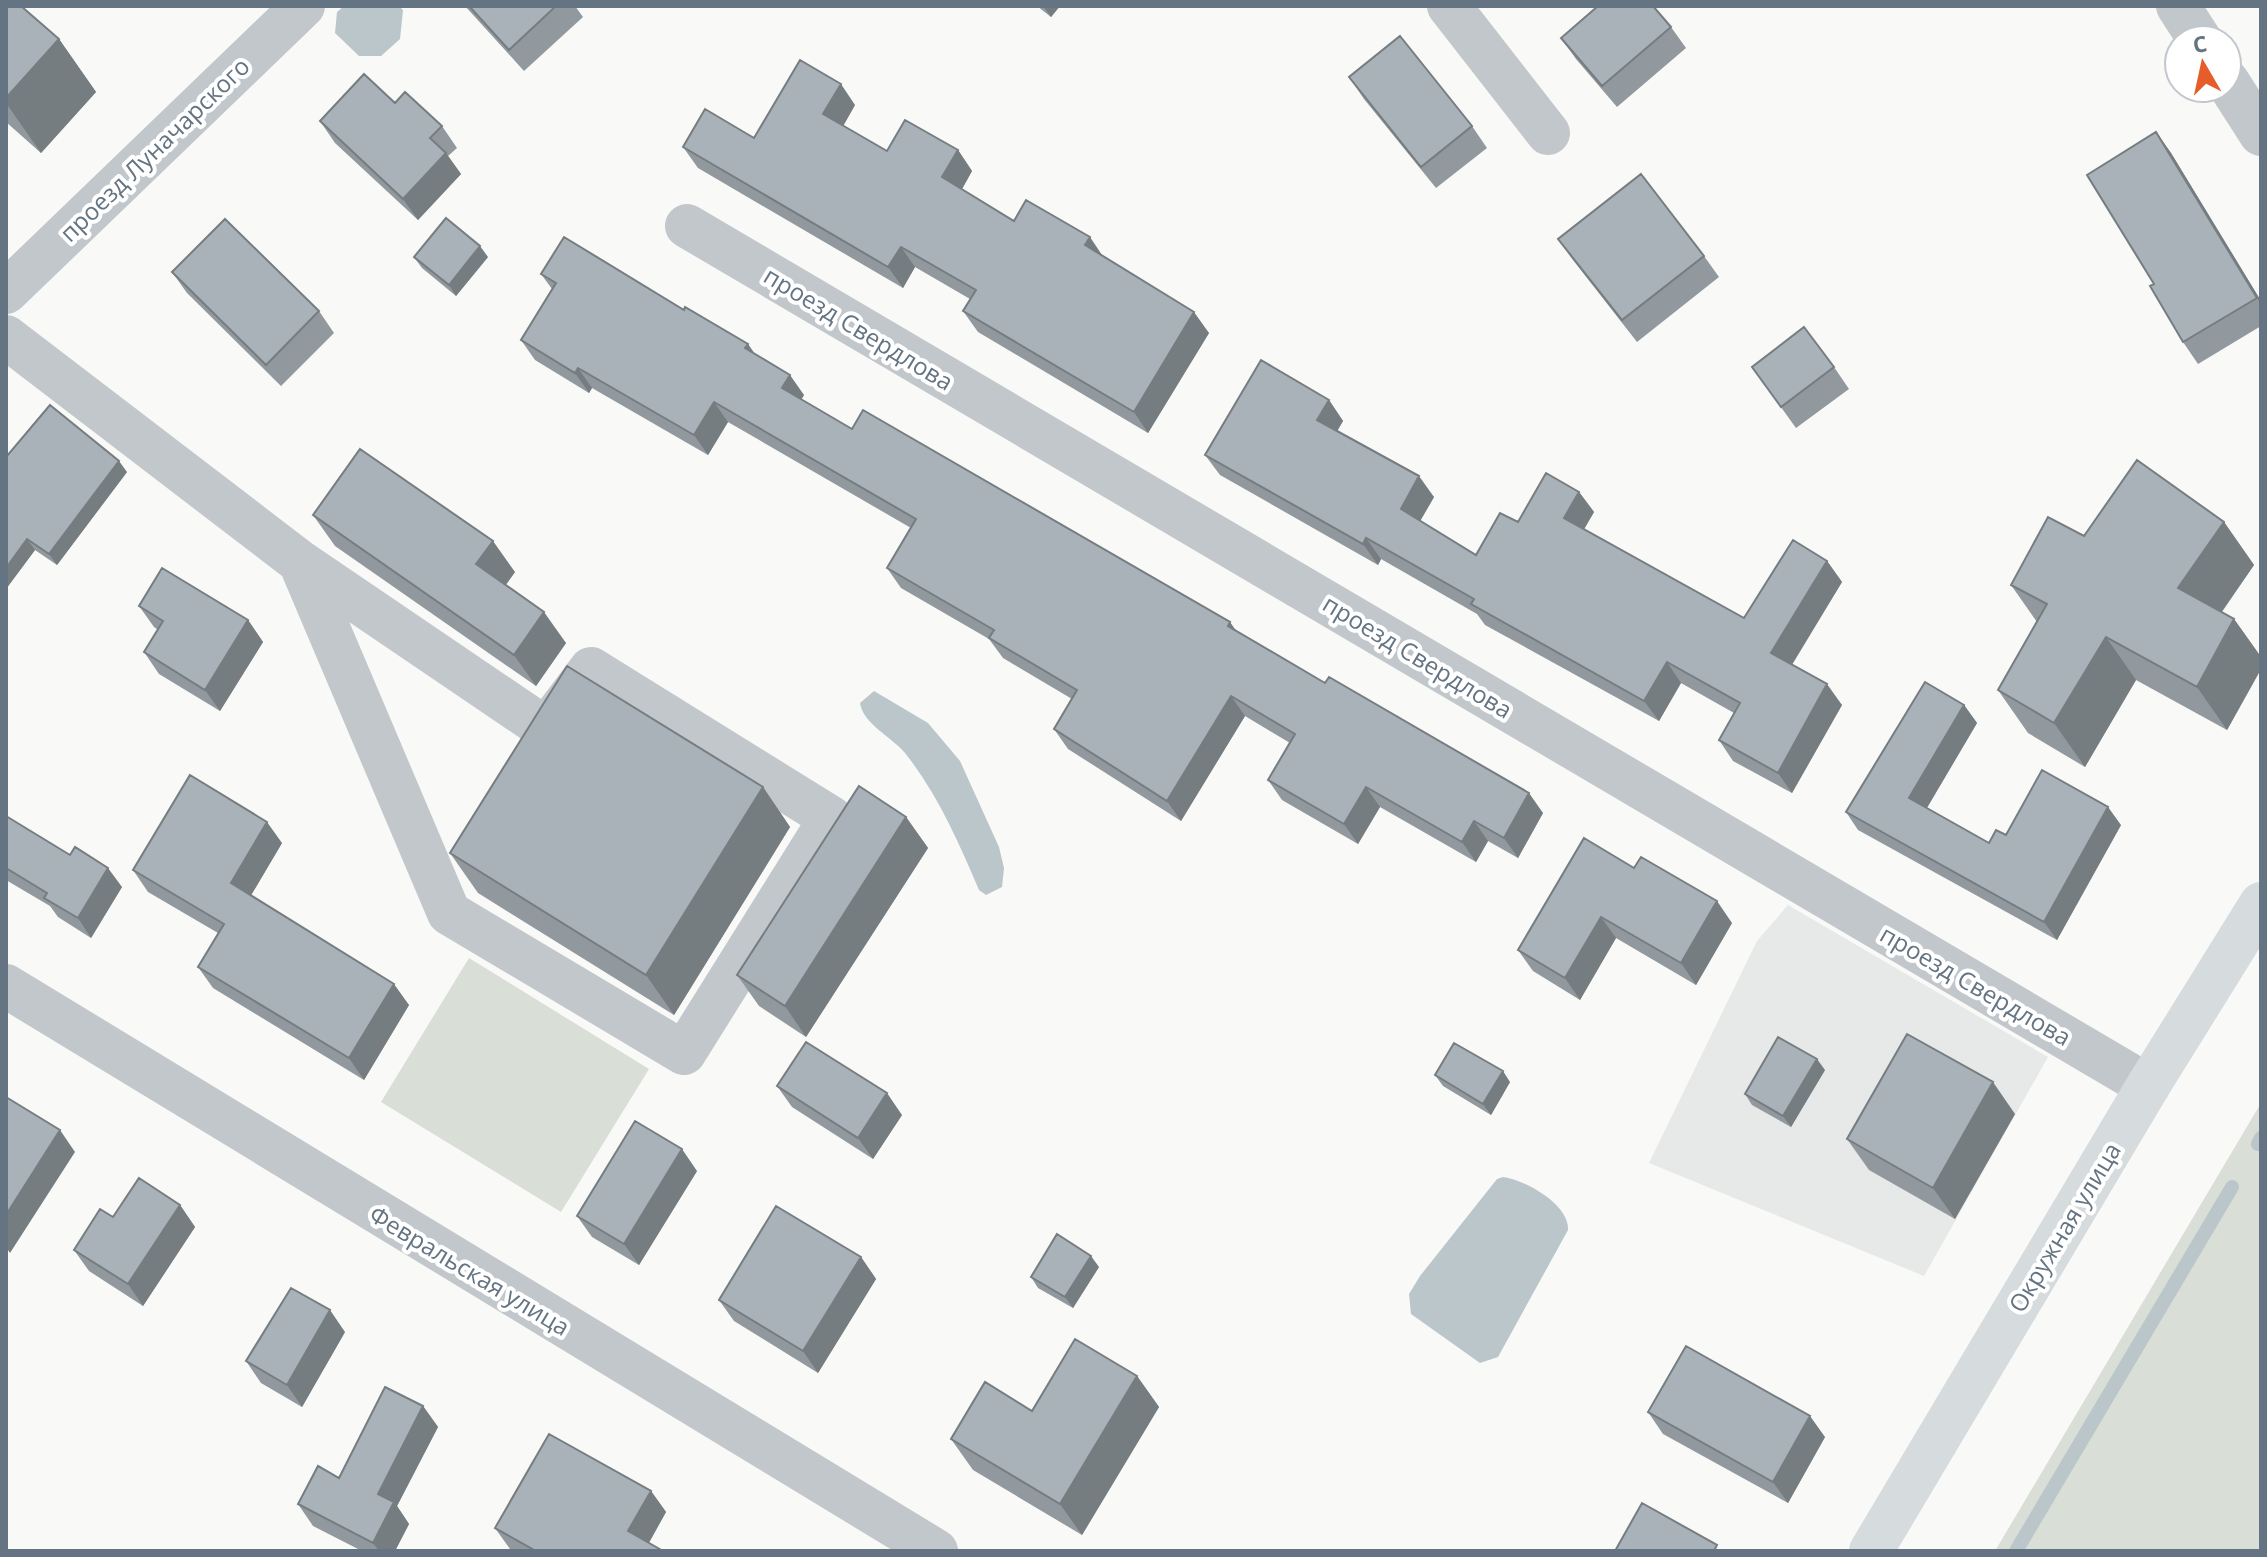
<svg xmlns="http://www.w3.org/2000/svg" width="2267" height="1557" viewBox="0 0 2267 1557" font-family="'Open Sans',sans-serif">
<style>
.built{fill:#e7e8e8}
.green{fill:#d9ded6}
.water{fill:#bbc6cb}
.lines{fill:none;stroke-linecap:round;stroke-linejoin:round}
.stream{stroke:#bbc6cb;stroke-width:14}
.minor{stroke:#c2c7cb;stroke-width:44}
.major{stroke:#d6dbde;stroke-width:44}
.wall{fill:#91999e}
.shaded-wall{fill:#767d81}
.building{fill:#a9b2b8;stroke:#767d81;stroke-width:2}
.labels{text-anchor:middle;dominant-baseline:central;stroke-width:8;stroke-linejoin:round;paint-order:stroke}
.street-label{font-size:24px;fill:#647482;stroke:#fff}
</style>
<rect width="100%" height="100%" fill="#f9f9f7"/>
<!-- built -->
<path class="built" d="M1788,905L2048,1057L1924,1276L1649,1163L1757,941Z"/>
<!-- green -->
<path class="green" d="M469,958L649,1069L561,1212L381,1102Z
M2261,1103V1551H1995Z"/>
<!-- water -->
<path class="water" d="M344,6H399L403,10L400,39L381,56H359L335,33L337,12Z
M874,691L928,723L960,761L999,847L1004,868L1002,887L986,895L979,890C959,843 937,793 905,753C892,737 863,724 860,703Z
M1503,1177C1526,1180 1570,1205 1568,1230L1498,1357L1480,1363L1411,1314L1409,1294L1420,1276L1497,1179Z"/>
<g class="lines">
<!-- stream -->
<path class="stream" d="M2258,1144L2261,1138
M2016,1551L2232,1187"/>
<!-- minor -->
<path class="minor" d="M1449,6L1548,133
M2178,6L2200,40
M2227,81L2261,134
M687,226L2148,1086
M6,292L303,6
M6,337L300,562L546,729L591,669L831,818L684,1053L449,913L300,562
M6,986L936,1551"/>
<!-- major -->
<path class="major" d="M1871,1551L2148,1086L2261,904"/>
</g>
<!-- wall -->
<path class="wall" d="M6,6L59,39L96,92L41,153L6,122Z
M465,6H575L583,17L524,71Z
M1037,6H1060L1051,17Z
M1671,27L1686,48L1617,107L1576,59L1561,38Z
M1349,77L1472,126L1487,148L1436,188L1364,99Z
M855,105L843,126L887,151L958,150L972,171L962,189L1014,221L1103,257L1209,333L1148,433L978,332L963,311L970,299L915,267L903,288L698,168L683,147L754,138Z
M320,121L442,126L457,148L448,156L461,174L418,220L335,143Z
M2156,132L2171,153L2261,301V326L2198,364L2183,342L2154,284Z
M1558,239L1704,256L1719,277L1637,342L1573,260Z
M414,257H488L456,296L422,268Z
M172,272L319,311L334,333L281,386L187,293Z
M541,274L756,355L804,395L801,400L852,429L1237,632L1543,813L1518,858L1488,841L1476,862L1380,807L1358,844L1282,800L1268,780L1290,743L1245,716L1181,821L1068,749L1054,729L1072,699L1003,658L989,639L901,588L887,568L911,528L728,422L708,455L592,388L589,393L535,360L521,340L552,289Z
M1752,367H1834L1849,389L1796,428Z
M1329,400L1343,421L1337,431L1434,497L1420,521L1476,555L1518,522L1579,492L1594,512L1584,529L1744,618L1827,561L1842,582L1792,665L1842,705L1792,793L1733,761L1719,740L1734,713L1681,683L1659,721L1485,625L1477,614L1381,559L1378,565L1220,475L1205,455Z
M6,457L127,472L57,565L35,550L6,589Z
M313,515L515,572L506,585L566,643L536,686L335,546Z
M2224,522L2254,565L2222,612L2234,619L2261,657V669L2227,730L2136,680L2085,767L2028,733L1998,690L2037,622L2011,585L2084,536Z
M139,606L248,620L263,642L220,711L159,674L144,652L158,630L154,627Z
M1964,705L1977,723L1927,808L1989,843L2121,825L2057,940L1858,830L1846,812Z
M763,787L790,827L674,1015L478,893L450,853Z
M6,816L122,887L91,938L58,917L50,906L6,880Z
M906,817L928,848L806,1037L759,1006L737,975Z
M282,843L251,895L409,1005L364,1080L213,988L198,967L218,933L148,892L133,870Z
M1634,868L1732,923L1696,985L1616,938L1580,1000L1533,971L1518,950Z
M1825,1070L1791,1127L1752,1105L1745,1094Z
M1435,1075L1510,1082L1491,1115L1443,1086Z
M777,1086L902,1115L873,1159L792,1107Z
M2015,1114L1955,1219L1869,1170L1847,1139Z
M697,1171L639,1265L592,1237L577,1216Z
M180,1205L195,1227L143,1306L89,1271L74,1250L113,1217Z
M861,1257L876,1279L818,1373L734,1321L719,1300Z
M1099,1267L1073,1308L1038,1288L1031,1277Z
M345,1332L302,1407L261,1383L246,1361Z
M1137,1376L1159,1407L1082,1535L973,1470L951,1439Z
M423,1406L438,1427L397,1506L409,1524L395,1551H362L313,1526L298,1504L339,1478Z
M1648,1412L1825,1437L1788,1503L1663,1434Z
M651,1491L666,1512L649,1543L663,1551H513L510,1549L495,1528Z"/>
<!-- shaded-wall -->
<path class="shaded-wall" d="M1043,6H1060L1051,17Z
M59,39L96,92L41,153L6,103V98Z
M841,84L855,105L838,135L823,114Z
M2156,132L2171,153L2261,301V304Z
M958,150L972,171L957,198L942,177Z
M446,153L461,174L418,220L403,199Z
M1090,237L1104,258L1085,245Z
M480,246L488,257L456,296L449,285Z
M901,247L915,267L903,288L888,267Z
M1194,312L1209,333L1148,433L1134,412Z
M748,344L762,364L745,348Z
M578,368L592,388L589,393L575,373Z
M790,375L804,395L796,408L782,388Z
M1329,400L1343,421L1332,440L1317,420Z
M714,402L728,422L708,455L694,435Z
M119,461L127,472L57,565L49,554Z
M1419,476L1434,497L1415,530L1401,509Z
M1579,492L1594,512L1579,538L1564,518Z
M2224,522L2254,565L2208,631L2178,588Z
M1366,538L1381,559L1378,565L1363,544Z
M27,539L35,550L6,589V568Z
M493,541L515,572L498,595L476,564Z
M1827,561L1842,582L1786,674L1771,653Z
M544,612L566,643L536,686L514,655Z
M2234,619L2261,657V669L2227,730L2197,687Z
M248,620L263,642L220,711L205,690Z
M1230,622L1244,642L1228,626Z
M2106,637L2136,680L2085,767L2054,723Z
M1667,662L1681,683L1659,721L1644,701Z
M1827,684L1842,705L1792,793L1778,773Z
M1231,696L1245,716L1181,821L1167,801Z
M1964,705L1977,723L1922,816L1909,798Z
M763,787L790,827L674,1015L646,975Z
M1366,787L1380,807L1358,844L1344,824Z
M1529,793L1543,813L1518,858L1504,838Z
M2108,807L2121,825L2057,940L2044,922Z
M906,817L928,848L806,1037L785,1006Z
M1474,821L1488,841L1476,862L1462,842Z
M267,822L282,843L246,904L231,883Z
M108,868L122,887L91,938L78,918Z
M1717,901L1732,923L1696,985L1681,963Z
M1601,917L1616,938L1580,1000L1565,978Z
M394,984L409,1005L364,1080L349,1058Z
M1817,1059L1825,1070L1791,1127L1783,1116Z
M1503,1071L1510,1082L1491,1115L1483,1104Z
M1993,1082L2015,1114L1955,1219L1933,1188Z
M887,1093L902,1115L873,1159L858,1138Z
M60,1130L75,1152L10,1253L6,1247V1215Z
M682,1149L697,1171L639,1265L624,1244Z
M180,1205L195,1227L143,1306L128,1284Z
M1091,1256L1099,1267L1073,1308L1065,1297Z
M861,1257L876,1279L818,1373L803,1351Z
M330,1310L345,1332L302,1407L287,1385Z
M1137,1376L1159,1407L1082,1535L1060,1504Z
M423,1406L438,1427L397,1506L409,1524L395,1551H379L373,1543L378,1494Z
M1810,1416L1825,1437L1788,1503L1773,1482Z
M651,1491L666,1512L644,1551L628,1531Z"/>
<!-- building -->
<path class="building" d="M6,6H21L59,39L6,98Z
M469,6H556L509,50Z
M1598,6H1653L1671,27L1602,86L1561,38Z
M1400,36L1472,126L1421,167L1349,77Z
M800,60L841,84L823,114L887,151L905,120L958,150L942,177L1014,221L1026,200L1090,237L1085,245L1194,312L1134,412L963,311L976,290L901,247L888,267L683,147L705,109L754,138Z
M364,74L395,103L405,92L442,126L430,138L446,153L403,199L320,121Z
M2156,132L2257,298L2183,342L2150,286L2154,284L2087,175Z
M1641,174L1704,256L1622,320L1558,239Z
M446,218L480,246L449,285L414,257Z
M225,219L319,311L266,365L172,272Z
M564,237L684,310L685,307L748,344L745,348L790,375L782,388L852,429L863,410L1230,622L1228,626L1325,683L1329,677L1529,793L1504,838L1474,821L1462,842L1366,787L1344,824L1268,780L1295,734L1231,696L1167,801L1054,729L1077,690L989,638L994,630L887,568L916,519L714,402L694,435L578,368L575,373L521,340L556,283L541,274Z
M1804,327L1834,367L1781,407L1752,367Z
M1261,360L1329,400L1317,420L1419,476L1401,509L1476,555L1500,513L1518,522L1546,473L1579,492L1564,518L1744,618L1793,540L1827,561L1771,653L1827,684L1778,773L1719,740L1740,703L1667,662L1644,701L1471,604L1474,599L1366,538L1363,544L1205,455Z
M50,405L119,461L49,554L27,539L6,568V457Z
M360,449L493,541L476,564L544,612L514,655L313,515Z
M2137,460L2224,522L2178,588L2234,619L2197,687L2106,637L2054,723L1998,690L2047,604L2011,585L2048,517L2084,536Z
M162,568L248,620L205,690L144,652L163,621L139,606Z
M567,666L763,787L646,975L450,853Z
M1925,682L1964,705L1909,798L1989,843L1996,830L2006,835L2042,770L2108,807L2044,922L1846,812Z
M190,775L267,822L231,883L394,984L349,1058L198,967L224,924L133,870Z
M859,786L906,817L785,1006L737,975Z
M6,816L70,855L75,847L108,868L78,918L44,898L47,893L6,868Z
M1584,838L1634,868L1641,857L1717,901L1681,963L1601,917L1565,978L1518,950Z
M1907,1034L1993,1082L1933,1188L1847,1139Z
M1778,1037L1817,1059L1783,1116L1745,1094Z
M806,1042L887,1093L858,1138L777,1086Z
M1454,1043L1503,1071L1483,1104L1435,1075Z
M6,1097L60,1130L6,1215Z
M635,1121L682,1149L624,1244L577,1216Z
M139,1178L180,1205L128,1284L74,1250L100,1209L113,1217Z
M776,1206L861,1257L803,1351L719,1300Z
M1057,1234L1091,1256L1065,1297L1031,1277Z
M291,1288L330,1310L287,1385L246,1361Z
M1075,1339L1137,1376L1060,1504L951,1439L985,1382L1032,1411Z
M1686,1346L1810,1416L1773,1482L1648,1412Z
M385,1387L423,1406L378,1494L394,1502L373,1543L298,1504L318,1466L339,1478Z
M549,1434L651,1491L628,1531L663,1551H536L495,1528Z
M1642,1503L1717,1545L1714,1551H1615Z"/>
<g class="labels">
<!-- street labels -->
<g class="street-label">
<text transform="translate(154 149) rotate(-44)">проезд Луначарского</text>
<text transform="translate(859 328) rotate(31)">проезд Свердлова</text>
<text transform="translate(1418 656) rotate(31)">проезд Свердлова</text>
<text transform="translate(1976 985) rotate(30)">проезд Свердлова</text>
<text transform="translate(2064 1227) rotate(-59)">Окружная улица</text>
<text transform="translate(470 1270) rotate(31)">Февральская улица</text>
</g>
</g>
<!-- border -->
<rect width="2267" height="1557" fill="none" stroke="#647482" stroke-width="16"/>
<!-- north arrow -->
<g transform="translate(2203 64) rotate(351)"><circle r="38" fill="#ffffff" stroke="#c1c7cd" stroke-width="2"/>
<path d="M0-6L14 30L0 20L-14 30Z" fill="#e55d2b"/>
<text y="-12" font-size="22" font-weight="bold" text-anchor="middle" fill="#647482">С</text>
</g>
</svg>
